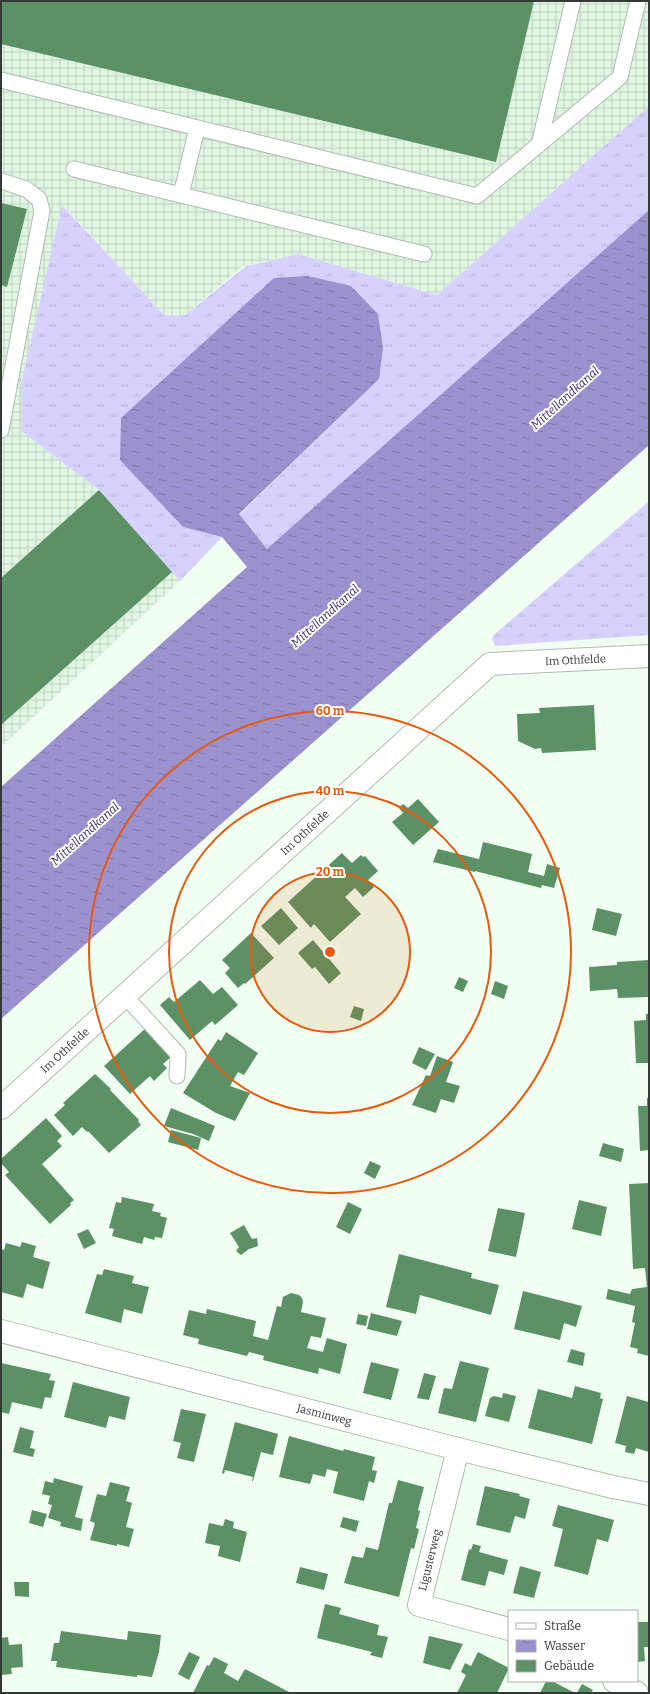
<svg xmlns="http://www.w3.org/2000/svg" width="650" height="1694" viewBox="0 0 650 1694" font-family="Bitter,serif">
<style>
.industrial{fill:url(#industrial-grid)}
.grass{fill:url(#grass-tufts)}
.water{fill:url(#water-ripples)}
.building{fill:#5b9164}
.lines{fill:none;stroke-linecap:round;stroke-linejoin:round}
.lane-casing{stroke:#afbcb0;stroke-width:17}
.street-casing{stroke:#afbcb0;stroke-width:24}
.lane{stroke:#fff;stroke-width:15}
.street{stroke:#fff;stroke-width:22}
.ring{fill:none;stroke:#e8590c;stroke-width:2}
.labels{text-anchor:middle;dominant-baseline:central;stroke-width:4;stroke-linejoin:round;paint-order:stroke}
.street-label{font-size:11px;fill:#333934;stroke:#fff}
.water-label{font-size:12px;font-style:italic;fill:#3c2971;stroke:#fff}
.centre{fill:#e8590c;stroke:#fff;stroke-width:2}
.ring-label{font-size:12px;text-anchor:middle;font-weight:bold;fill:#e8590c;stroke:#fff;stroke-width:4;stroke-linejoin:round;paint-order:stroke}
</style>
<defs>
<pattern id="industrial-grid" width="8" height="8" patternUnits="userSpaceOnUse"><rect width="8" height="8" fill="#e0f5e2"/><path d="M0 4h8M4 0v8" fill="none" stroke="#c1d3c2"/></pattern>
<pattern id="grass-tufts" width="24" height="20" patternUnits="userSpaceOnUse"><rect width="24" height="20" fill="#d7d2fd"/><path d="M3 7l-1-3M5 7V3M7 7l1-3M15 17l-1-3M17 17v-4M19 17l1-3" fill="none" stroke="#b9b5d9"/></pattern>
<pattern id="water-ripples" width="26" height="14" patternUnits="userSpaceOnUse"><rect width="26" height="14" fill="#9a91ce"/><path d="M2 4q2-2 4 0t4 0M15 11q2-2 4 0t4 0" fill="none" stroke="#7e77a8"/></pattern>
</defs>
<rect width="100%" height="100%" fill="#f0fff2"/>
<!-- industrial -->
<path class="industrial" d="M1,1H649V106L437,295L298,254L243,266L184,316L164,315L63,205L21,384V431L99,490L180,581L1,747Z"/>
<!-- grass -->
<path class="grass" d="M649,106V210L267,550L239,515L379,379L183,527L222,537L180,581L99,490L21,431V384L62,205L164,315L184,316L246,266L298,254L437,295Z
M649,501V635L495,646L492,638L495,634Z"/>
<!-- water -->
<path class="water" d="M649,210V445L1,1019V787L247,567L222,537L183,527L120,460L121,418L274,278L308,276L351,286L378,314L383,348L379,379L239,514L267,549Z"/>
<!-- building -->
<path class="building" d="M1,1H534L496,162L1,44Z
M1,203L27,209L7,287L1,285Z
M99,490L172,572L1,725V578Z
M594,705L596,750L542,753L541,748L535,749L518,741L517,714L540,713L539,708Z
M418,799L439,822L413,845L392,822L403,813L399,808L403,804L408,808Z
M483,842L532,854L528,872L544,876L547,864L560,868L554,888L542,885L541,888L475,871V872L433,862L438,849L479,859Z
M342,853L352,863L361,855L363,857L365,856L378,871L368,880L374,887L363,897L355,888L345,897L361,914L330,942L314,924L311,928L288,902Z
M281,908L298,928L279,945L261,926Z
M597,908L622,914L616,936L592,930Z
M251,933L274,958L245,984L244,983L238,988L225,973L230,968L222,960Z
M313,940L341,973L329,984L315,967L312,969L298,953Z
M649,960V997L618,998L617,989L590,991L589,967L617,965V962Z
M459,977L468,981L463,992L454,988Z
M200,980L213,994L222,987L238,1005L215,1025L212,1021L190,1040L160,1005L169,997L174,1002Z
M495,981L508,986L504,999L491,994Z
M354,1006L364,1009L361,1021L350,1017Z
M646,1014H649V1063H636L634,1021L646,1020Z
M147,1027L173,1055L163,1064L167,1068L154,1081L150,1076L130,1094L104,1066Z
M226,1032L258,1053L244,1075L238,1072L230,1086L250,1093L235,1121L216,1113L183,1093L218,1039L221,1041Z
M419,1047L435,1054L426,1070L412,1063Z
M437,1056L453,1062L446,1082L460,1086L454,1103L441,1099L436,1113L412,1105L426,1075L430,1076Z
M95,1074L111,1089L110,1090L139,1120L138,1121L141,1125L109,1153L88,1131L87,1132L82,1127L73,1136L54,1115L65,1105L63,1103Z
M647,1098H649V1150L640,1151L638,1106H647Z
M171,1108L215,1126L209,1141L193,1134L164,1126Z
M46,1118L62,1136L57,1141L62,1146L42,1164L74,1200L70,1203L71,1205L50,1224L5,1175L9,1172L1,1163V1159Z
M171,1130L201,1138L198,1150L168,1142Z
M603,1143L624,1149L621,1162L599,1156Z
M370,1161L381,1166L375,1179L364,1173Z
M649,1183V1356L637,1353L638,1349L630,1347L635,1323L632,1322L635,1306L606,1299L608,1289L630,1294L632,1289L647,1287L645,1268L633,1269L629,1184Z
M122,1197L154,1204L152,1211L161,1213L160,1216L167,1218L162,1238L155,1237L154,1240L144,1237L142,1244L112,1236L114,1229L109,1228L116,1202L121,1203Z
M579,1200L607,1207L601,1236L572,1229Z
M348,1202L362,1209L350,1234L336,1227Z
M498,1208L525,1213L516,1257L488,1251Z
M244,1225L252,1239L257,1238L258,1246L249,1249L241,1255L236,1251L239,1247L230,1233Z
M88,1229L96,1243L84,1249L77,1234Z
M22,1242L36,1246L33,1257L50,1262L43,1289L27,1284L23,1298L1,1292V1249L4,1250L6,1243L20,1247Z
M399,1254L472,1273L471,1278L499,1285L491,1315L420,1295L416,1314L386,1307Z
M104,1269L134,1276L132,1283L149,1287L142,1314L124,1309L121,1323L85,1313L97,1274L102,1275Z
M523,1291L582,1306L576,1327L564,1323L560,1340L514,1329Z
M291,1293L299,1295L302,1298L303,1302L301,1312L326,1318L321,1338L311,1336L307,1348L323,1352L327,1338L347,1344L340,1374L319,1368L318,1374L263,1360L264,1356L249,1352L247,1356L198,1344L199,1339L183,1335L189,1310L206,1314L207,1309L256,1321L253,1336L268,1340L277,1306L281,1307L283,1297Z
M371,1313L402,1321L397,1336L367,1329Z
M358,1314L368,1316L366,1326L356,1324Z
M571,1349L585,1353L583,1366L567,1362Z
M460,1361L489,1368L476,1422L438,1413L444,1388L452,1389Z
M371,1362L399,1369L391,1400L363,1393Z
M1,1363L51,1374L49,1380L55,1381L51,1398L45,1397L42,1409L12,1402L9,1414L1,1412Z
M424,1373L436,1376L429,1400L417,1398Z
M73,1382L130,1397L125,1420L109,1416L106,1428L64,1417Z
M575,1386L601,1393L600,1398L603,1399L592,1444L528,1428L538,1389L572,1398Z
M503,1393L516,1396L509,1422L485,1416L490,1398L494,1396L502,1398Z
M627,1396L649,1402V1452L636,1448L634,1454L625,1452L626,1446L615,1443Z
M181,1409L206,1414L194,1462L177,1458L181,1443L173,1441Z
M235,1422L278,1434L273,1455L261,1452L253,1481H252L253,1477L225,1470L224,1474L222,1473Z
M20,1427L34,1431L30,1448L35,1449L33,1457L13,1452Z
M289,1436L343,1451L344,1449L375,1457L372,1470L377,1471L374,1483L369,1481L364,1501L333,1493L338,1472L327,1469L325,1477L313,1474L310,1484L279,1477Z
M54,1478L83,1486L75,1517L83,1519L81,1531L60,1526L61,1522L48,1518L52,1505L48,1504L50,1496L42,1494L45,1481L53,1483Z
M398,1480L424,1487L418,1510L420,1511L416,1528L419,1529L414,1549L411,1548L399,1597L344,1583L352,1556L363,1558L366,1547L378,1550L389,1503H392Z
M110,1482L130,1487L126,1501L132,1503L126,1527L134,1529L129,1547L117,1544V1546L90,1540L95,1523L90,1521L97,1494L106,1496Z
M485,1486L520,1494L519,1496L530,1499L525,1519L515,1516L510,1533L476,1525Z
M558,1505L614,1520L608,1542L597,1539L588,1575L554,1566L563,1529L552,1526Z
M32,1510L47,1514L43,1527L29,1523Z
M343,1517L359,1521L356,1532L340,1527Z
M225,1519L234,1522L233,1528L247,1532L240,1562L218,1556L220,1546L205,1543L209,1523L223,1526Z
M473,1544L481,1546L479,1552L508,1560L504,1575L489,1571L485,1586L461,1580L469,1549L471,1550Z
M520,1566L541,1572L534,1598L513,1593Z
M300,1567L328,1574L324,1590L296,1583Z
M14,1582H29V1597L15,1596Z
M325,1604L341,1608L339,1614L379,1625L377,1635L388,1637L382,1658L370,1655L372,1652L317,1638Z
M637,1622H649V1647H644L645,1661L637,1662Z
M61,1631L127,1640L128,1631L161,1635L159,1652L152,1677L137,1675V1677L56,1667L57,1661H51L54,1643H59Z
M429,1636L463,1644L450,1670L423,1663Z
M8,1637L9,1645L22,1644L23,1667L11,1668L12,1674L1,1675V1638Z
M189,1652L200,1657L189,1680L178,1674Z
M478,1652L509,1668L497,1693H457L466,1675L461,1672L465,1663L471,1666Z
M214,1657L228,1664L224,1673L238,1681L245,1669L289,1692L193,1693L207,1665L209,1666Z
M546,1681H552L575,1693H540Z
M582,1684L593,1690L591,1693H577Z"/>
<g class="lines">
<!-- lane casing -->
<g class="lane-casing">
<path id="lane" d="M1,80L477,196L620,77L638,1
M539,145L573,1
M74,169L424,254
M1,181L26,189L39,199L42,211L1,430
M181,195L197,128
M125,996L178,1054L177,1076"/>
</g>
<!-- street casing -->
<g class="street-casing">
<g id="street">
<path id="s1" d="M1,1108L490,664L649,656"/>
<path id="s2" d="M1,1331L458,1449L613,1487L649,1494"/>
<path d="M458,1449L419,1605L509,1629"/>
<path d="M614,1681L637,1693"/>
</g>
</g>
<!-- lane -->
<use href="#lane" class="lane"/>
<!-- street -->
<use href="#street" class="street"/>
</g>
<!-- distance rings -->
<circle cx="330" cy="952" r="80" fill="#e8590c" fill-opacity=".12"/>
<g class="ring">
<circle cx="330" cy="952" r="80"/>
<circle cx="330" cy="952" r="161"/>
<circle cx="330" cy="952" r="241"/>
</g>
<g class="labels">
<!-- street labels -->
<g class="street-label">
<text stroke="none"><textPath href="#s1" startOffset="746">Im Othfelde</textPath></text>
<text stroke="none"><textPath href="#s1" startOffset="410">Im Othfelde</textPath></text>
<text stroke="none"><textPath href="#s1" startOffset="86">Im Othfelde</textPath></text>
<text stroke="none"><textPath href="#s2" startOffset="334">Jasminweg</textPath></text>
<text transform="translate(430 1560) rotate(-76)">Ligusterweg</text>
</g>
<!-- water labels -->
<g class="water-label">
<text transform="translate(565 398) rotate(-42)">Mittellandkanal</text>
<text transform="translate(325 616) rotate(-42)">Mittellandkanal</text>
<text transform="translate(85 834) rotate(-42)">Mittellandkanal</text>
</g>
</g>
<circle cx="330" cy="952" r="6" class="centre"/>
<g class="ring-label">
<text x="330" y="715">60 m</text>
<text x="330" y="795">40 m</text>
<text x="330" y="876">20 m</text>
</g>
<!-- border -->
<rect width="650" height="1694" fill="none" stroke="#333934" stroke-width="4"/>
<!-- legend -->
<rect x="508" y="1610" width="130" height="72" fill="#ffffff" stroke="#adb0ae"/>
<rect x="516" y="1623" width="20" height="6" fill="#ffffff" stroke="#adb0ae"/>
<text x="544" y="1630" font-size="12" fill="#333934">Straße</text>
<rect x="516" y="1640" width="20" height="12" fill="url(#water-ripples)" stroke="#adb0ae"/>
<text x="544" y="1650" font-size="12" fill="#333934">Wasser</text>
<rect x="516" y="1660" width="20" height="12" fill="#5b9164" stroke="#adb0ae"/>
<text x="544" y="1670" font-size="12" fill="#333934">Gebäude</text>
</svg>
